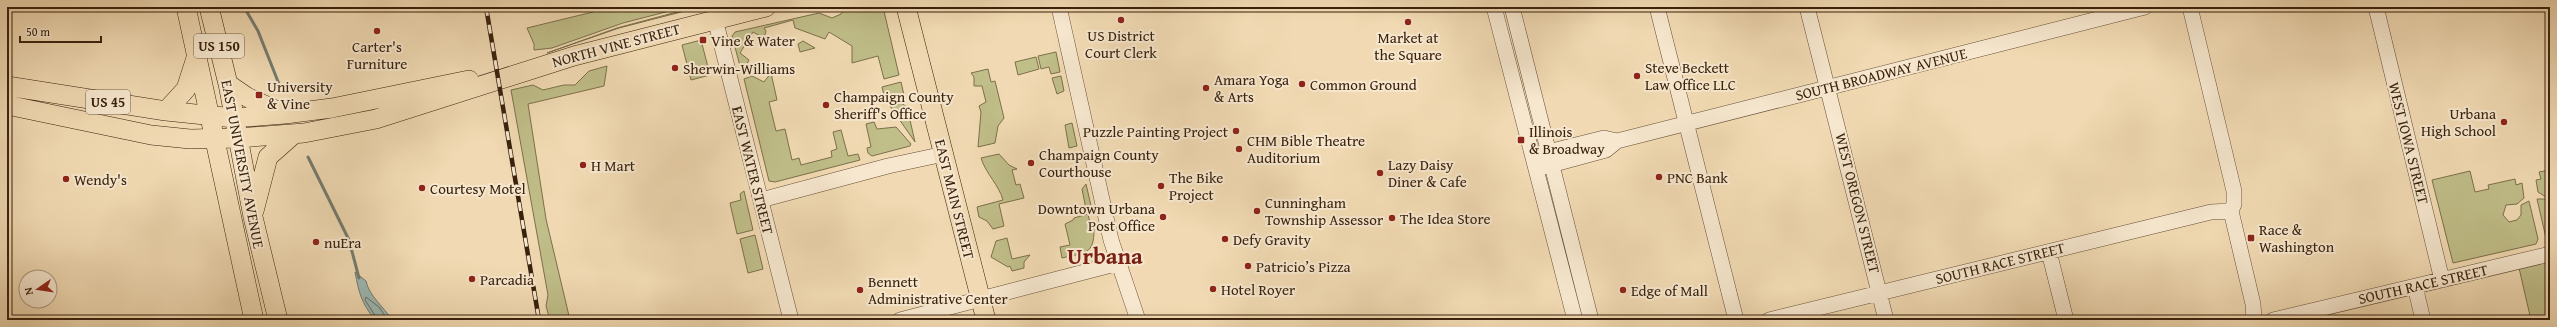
<svg xmlns="http://www.w3.org/2000/svg" width="2557" height="327" viewBox="0 0 2557 327" font-family="'Gentium Book Plus',serif">
<style>
.green{fill:#c0be89;stroke:#7c704b}
.water{fill:#9cb9b4;stroke:#747c71}
.lines{fill:none;stroke-linecap:round;stroke-linejoin:round}
.shore{stroke:#6a6d60;stroke-width:1}
.stream{stroke:#747c71;stroke-width:3}
.minor-casing{stroke:#674f36;stroke-width:16}
.major-casing{stroke:#39210d;stroke-width:20}
.minor{stroke:#f6e7ce;stroke-width:15}
.major{stroke:#f1dab3;stroke-width:19}
.rail-casing{stroke:#39210d;stroke-width:4.5}
.rail{stroke:#f6e7ce;stroke-width:3;stroke-dasharray:9;stroke-linecap:butt}
.poi-dot{fill:#8f2418;stroke:#f6e7ce;stroke-width:1.5}
.labels{text-anchor:middle;dominant-baseline:central;stroke-width:4;stroke-linejoin:round;paint-order:stroke}
.shield{fill:#f6e7ce;stroke:#725c47;stroke-width:1}
.shield-label{font-size:14px;font-weight:bold;fill:#39210d}
.poi-label{font-size:15px;fill:#39210d;stroke:#f6e7ce;text-anchor:start}
.street-label{font-size:15px;fill:#39210d;stroke:#f6e7ce}
.town-label{font-size:23px;font-weight:bold;fill:#7a1f14;stroke:#f6e7ce}
</style>
<rect width="100%" height="100%" fill="#f1dab3"/>
<filter id="stains"><feTurbulence type="fractalNoise" baseFrequency=".005" numOctaves="4"/><feColorMatrix values="0 0 0 0 .2 0 0 0 0 .09 0 0 0 0 .02 0 0 0 .5 -.17"/></filter>
<radialGradient id="worn" r=".72"><stop offset=".6" stop-color="#630" stop-opacity="0"/><stop offset="1" stop-color="#630" stop-opacity=".3"/></radialGradient>
<!-- green -->
<path class="green" d="M597,7L604,9L685,7L623,23L552,48L534,50V44L527,28L597,11Z
M846,7H883L899,75L884,79L878,56L852,63V46L829,32L825,39L798,29L795,28L793,20L764,28L766,31L764,38L753,32L740,53L749,60L747,64L740,66L732,36L735,32L819,13L832,18L841,14Z
M688,9L681,12L619,28L547,53L617,28Z
M701,40L710,75L691,80L682,45Z
M803,41L815,48L800,52L798,44Z
M1056,52L1060,72L1051,74L1049,67L1041,69L1038,56Z
M1036,57L1039,69L1018,75L1015,62Z
M607,66L604,86L528,104L546,219L570,320H550L546,306L548,295L511,90L533,85L543,90L564,85H575L589,71Z
M988,69L991,82L995,81L1004,118L998,126L995,143L978,147L981,112L979,106L986,102L982,86H974V77L971,73Z
M771,73L777,100L769,102L776,131L785,129L792,160L799,158L801,165L832,157L831,151L837,149L833,132L841,130L848,156L858,154L860,160L775,182L769,181L744,79L752,76L764,82Z
M1061,76L1064,91L1057,94L1052,78Z
M901,82L904,95L885,99L882,87Z
M901,103L907,107L915,142L890,106Z
M874,122L877,129L896,127L911,144L910,146L872,156L868,153L867,148L871,147L866,124Z
M1072,123L1077,146L1069,148L1065,125Z
M999,154L1009,165L1017,169L1012,170L1016,185L1020,184L1024,198L999,204L1004,226L993,229L987,221L979,217L977,207L1003,200C999,185 986,174 981,158Z
M2550,170V196L2546,197L2538,192L2536,180L2541,179L2539,172Z
M2470,171L2475,192L2489,189L2488,185L2515,179L2516,185L2522,183L2524,198L2517,204L2506,205L2503,215L2509,222L2517,220L2521,215V205L2529,201L2538,239L2536,244L2453,263L2432,180Z
M1086,184L1092,210L1072,214L1068,208H1074L1075,211L1086,209L1082,189Z
M744,191L753,230L737,234L730,203L741,200L740,194Z
M2537,199H2545L2550,207V240L2546,238Z
M1088,214L1091,228L1094,229C1094,255 1086,252 1062,258L1060,247L1070,245L1065,224L1073,220L1074,218Z
M755,235L763,269L748,273L740,239Z
M1007,238L1012,259L1030,255L1024,262V268L1012,271L1010,266L1008,267L991,257L996,241Z
M2550,261V320H2531L2519,268Z"/>
<!-- water -->
<path class="water" d="M355,272L366,281C369,296 384,307 392,320H375C361,302 359,293 355,272Z"/>
<g class="lines">
<!-- shore -->
<path class="shore" d="M378,320L365,300L366,297L379,307L388,320"/>
<!-- stream -->
<path class="stream" d="M244,7L258,31L279,84
M308,157L349,240L359,278"/>
<!-- minor casing -->
<g class="minor-casing">
<path id="minor" d="M1059,7L1111,240L1138,320
M1494,7L1575,320
M1512,7L1591,320
M1657,7L1736,320
M1807,7L1886,320
M2190,7L2234,191V204L2231,211L2253,304L2254,320
M2376,7L2442,280
M715,19L791,320
M1540,154L1604,138L1617,141
M1536,169L1606,150L1617,141L2145,7
M761,200L888,166L944,154
M2049,252L2066,320
M2415,286L2423,320
M900,320L1119,263
M1769,320L2211,212L2231,211
M2273,320L2550,254"/>
</g>
<!-- major casing -->
<g class="major-casing">
<path id="major" d="M186,7L254,320
M209,7L228,84L253,217L278,320
M906,7L986,320
M228,84L247,97L284,114
M7,86L166,111L234,118L285,114L332,108L469,80
M7,105L151,135L190,139L238,138L304,133L376,119L574,56L766,7
M166,111L186,89L196,58
M254,211L268,157L294,134"/>
</g>
<!-- minor -->
<use href="#minor" class="minor"/>
<!-- major -->
<use href="#major" class="major"/>
<!-- rail casing -->
<g class="rail-casing">
<path id="rail" d="M486,7L539,320"/>
</g>
<!-- rail -->
<use href="#rail" class="rail"/>
</g>
<!-- markers -->
<g class="poi-dot">
<circle cx="1121" cy="20" r="4"/>
<circle cx="1408" cy="22" r="4"/>
<circle cx="377" cy="31" r="4"/>
<rect x="699" y="36" width="8" height="8" rx="2"/>
<circle cx="675" cy="68" r="4"/>
<circle cx="1637" cy="76" r="4"/>
<circle cx="1302" cy="84" r="4"/>
<circle cx="1206" cy="88" r="4"/>
<rect x="255" y="91" width="8" height="8" rx="2"/>
<circle cx="826" cy="105" r="4"/>
<circle cx="2504" cy="122" r="4"/>
<circle cx="1236" cy="131" r="4"/>
<rect x="1517" y="136" width="8" height="8" rx="2"/>
<circle cx="1239" cy="149" r="4"/>
<circle cx="1031" cy="163" r="4"/>
<circle cx="583" cy="165" r="4"/>
<circle cx="1380" cy="173" r="4"/>
<circle cx="1659" cy="177" r="4"/>
<circle cx="66" cy="179" r="4"/>
<circle cx="1161" cy="186" r="4"/>
<circle cx="422" cy="188" r="4"/>
<circle cx="1257" cy="211" r="4"/>
<circle cx="1163" cy="217" r="4"/>
<circle cx="1392" cy="218" r="4"/>
<rect x="2247" y="234" width="8" height="8" rx="2"/>
<circle cx="1225" cy="239" r="4"/>
<circle cx="316" cy="242" r="4"/>
<circle cx="1248" cy="266" r="4"/>
<circle cx="472" cy="279" r="4"/>
<circle cx="1213" cy="289" r="4"/>
<circle cx="860" cy="290" r="4"/>
<circle cx="1623" cy="290" r="4"/>
</g>
<g class="labels">
<!-- shield labels -->
<g class="shield">
<rect x="194" y="34" width="50" height="24" rx="3"/>
<rect x="86" y="90" width="44" height="24" rx="3"/>
</g>
<g class="shield-label">
<text x="219" y="46">US 150</text>
<text x="108" y="102">US 45</text>
</g>
<!-- poi labels -->
<g class="poi-label">
<text x="1121" y="35" text-anchor="middle">US District<tspan x="1121" dy="17">Court Clerk</tspan></text>
<text x="1408" y="37" text-anchor="middle">Market at<tspan x="1408" dy="17">the Square</tspan></text>
<text x="711" y="40">Vine &amp; Water</text>
<text x="377" y="46" text-anchor="middle">Carter's<tspan x="377" dy="17">Furniture</tspan></text>
<text x="1645" y="67">Steve Beckett<tspan x="1645" dy="17">Law Office LLC</tspan></text>
<text x="683" y="68">Sherwin-Williams</text>
<text x="1214" y="79">Amara Yoga<tspan x="1214" dy="17">&amp; Arts</tspan></text>
<text x="1310" y="84">Common Ground</text>
<text x="267" y="86">University<tspan x="267" dy="17">&amp; Vine</tspan></text>
<text x="834" y="96">Champaign County<tspan x="834" dy="17">Sheriff's Office</tspan></text>
<text x="2496" y="113" text-anchor="end">Urbana<tspan x="2496" dy="17">High School</tspan></text>
<text x="1228" y="131" text-anchor="end">Puzzle Painting Project</text>
<text x="1529" y="131">Illinois<tspan x="1529" dy="17">&amp; Broadway</tspan></text>
<text x="1247" y="140">CHM Bible Theatre<tspan x="1247" dy="17">Auditorium</tspan></text>
<text x="1039" y="154">Champaign County<tspan x="1039" dy="17">Courthouse</tspan></text>
<text x="1388" y="164">Lazy Daisy<tspan x="1388" dy="17">Diner &amp; Cafe</tspan></text>
<text x="591" y="165">H Mart</text>
<text x="1169" y="177">The Bike<tspan x="1169" dy="17">Project</tspan></text>
<text x="1667" y="177">PNC Bank</text>
<text x="74" y="179">Wendy's</text>
<text x="430" y="188">Courtesy Motel</text>
<text x="1265" y="202">Cunningham<tspan x="1265" dy="17">Township Assessor</tspan></text>
<text x="1155" y="208" text-anchor="end">Downtown Urbana<tspan x="1155" dy="17">Post Office</tspan></text>
<text x="1400" y="218">The Idea Store</text>
<text x="2259" y="229">Race &amp;<tspan x="2259" dy="17">Washington</tspan></text>
<text x="1233" y="239">Defy Gravity</text>
<text x="324" y="242">nuEra</text>
<text x="1256" y="266">Patricio’s Pizza</text>
<text x="480" y="279">Parcadia</text>
<text x="868" y="281">Bennett<tspan x="868" dy="17">Administrative Center</tspan></text>
<text x="1221" y="289">Hotel Royer</text>
<text x="1631" y="290">Edge of Mall</text>
</g>
<!-- street labels -->
<g class="street-label">
<text transform="translate(616 45) rotate(-15)">NORTH VINE STREET</text>
<text transform="translate(1881 74) rotate(-14)">SOUTH BROADWAY AVENUE</text>
<text transform="translate(2409 143) rotate(76)">WEST IOWA STREET</text>
<text transform="translate(243 164) rotate(79)">EAST UNIVERSITY AVENUE</text>
<text transform="translate(753 170) rotate(76)">EAST WATER STREET</text>
<text transform="translate(955 199) rotate(76)">EAST MAIN STREET</text>
<text transform="translate(1858 203) rotate(76)">WEST OREGON STREET</text>
<text transform="translate(2000 263) rotate(-14)">SOUTH RACE STREET</text>
<text transform="translate(2423 284) rotate(-13)">SOUTH RACE STREET</text>
</g>
<!-- town labels -->
<g class="town-label">
<text x="1105" y="255">Urbana</text>
</g>
</g>
<!-- margin -->
<rect width="2557" height="327" fill="none" stroke="#f1dab3" stroke-width="24"/>
<rect x="8" y="8" width="2541" height="311" fill="none" stroke="#39210d" stroke-width="2"/>
<rect x="12" y="12" width="2533" height="303" fill="none" stroke="#39210d"/>
<!-- north arrow -->
<g transform="translate(38 289) rotate(257)"><circle r="19" fill="#f6e7ce" stroke="#aa9881"/>
<path d="M0-3L7 15L0 10L-7 15Z" fill="#8f2418"/>
<text y="-6" font-size="11" font-weight="bold" text-anchor="middle" fill="#39210d">N</text>
</g>
<!-- scale -->
<path d="M20 36v6h81v-6" fill="none" stroke="#39210d" stroke-width="2"/>
<text x="26" y="36" font-size="12" fill="#39210d" stroke="#f6e7ce" stroke-width="3" paint-order="stroke">50 m</text>
<rect width="100%" height="100%" filter="url(#stains)"/>
<rect width="100%" height="100%" fill="url(#worn)"/>
</svg>
